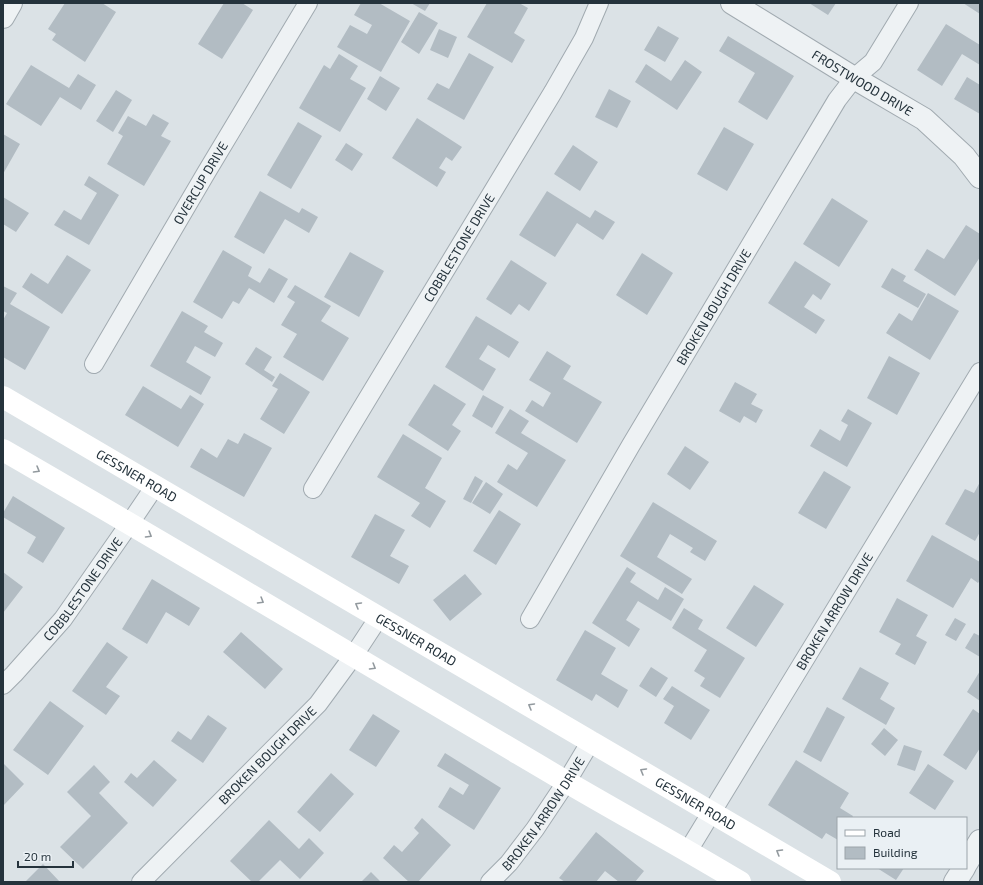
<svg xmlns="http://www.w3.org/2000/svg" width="983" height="885" viewBox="0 0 983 885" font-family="'Exo 2',sans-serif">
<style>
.building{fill:#b2bcc3}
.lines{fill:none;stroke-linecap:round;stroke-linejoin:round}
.minor-casing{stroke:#a1aab0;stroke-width:20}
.tertiary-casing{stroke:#a1aab0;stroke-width:24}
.minor{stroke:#eef2f4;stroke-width:18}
.tertiary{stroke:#eef2f4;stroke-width:22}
.secondary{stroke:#fff;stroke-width:22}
.oneway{stroke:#92999e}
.labels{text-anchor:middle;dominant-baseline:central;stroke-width:4;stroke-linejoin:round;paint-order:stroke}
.street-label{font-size:13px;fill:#25333c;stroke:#eaf0f4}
</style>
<rect width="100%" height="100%" fill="#dbe2e6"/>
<!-- building -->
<path class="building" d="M65,3H102L116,12L85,62L52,40L56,34L48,29Z
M224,3H242L253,10L222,59L198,44Z
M361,3H379L410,21L381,72L337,47L350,25L367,34L372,25L354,15Z
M411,3H430L425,11Z
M487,3H519L528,8L514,33L525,40L512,63L467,37Z
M809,3H836L828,15Z
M963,3H980V14Z
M419,12L438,23L419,54L401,42Z
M946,24L980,45V65L962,54L942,86L917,70Z
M658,26L679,38L665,62L644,50Z
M439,29L457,37L448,58L430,50Z
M728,36L794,76L767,120L738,102L755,73L719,51Z
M469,53L494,67L464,120L427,99L437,83L449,89Z
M339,54L358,66L350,79L366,88L340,132L299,108L324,65L330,69Z
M685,60L702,72L677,110L635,82L646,64L671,81Z
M31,65L69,88L78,74L96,85L81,110L60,97L41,126L6,104Z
M380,76L400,88L386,111L367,99Z
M967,77L980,85V114L954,99Z
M609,89L631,101L617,128L595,117Z
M116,90L132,100L113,132L96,121Z
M153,114L169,123L161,136L171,141L144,186L107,164L123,136L118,133L128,116L146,126Z
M417,118L462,147L452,161L446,157L439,168L446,172L437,187L392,158Z
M298,122L322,136L291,189L267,175Z
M724,127L754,144L727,191L697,174Z
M3,134L20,144L3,174Z
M346,143L363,154L352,171L335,160Z
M573,145L598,162L580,191L554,174Z
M89,176L119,195L89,245L54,225L64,210L81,220L97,193L84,185Z
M260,191L299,213L302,208L318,217L309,233L285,219L264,254L234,237Z
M547,191L590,218L595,210L615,222L603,240L577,223L555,257L519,235Z
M3,197L29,213L16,232L3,224Z
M832,198L868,221L839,267L803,244Z
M966,225L980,234V257L955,296L914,270L927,249L944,259Z
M223,250L252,267L248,276L260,283L269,268L288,279L274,303L249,288L239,304L233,301L222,319L193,302Z
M350,252L384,271L359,317L324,297Z
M642,253L673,273L647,315L616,295Z
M67,255L91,270L62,314L22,287L31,273L48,284Z
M511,260L547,283L529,311L519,304L511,315L486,299Z
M795,261L831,284L821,300L813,294L804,307L825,320L816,334L768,303Z
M892,268L906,276L903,281L926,294L918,308L881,287Z
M295,285L331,306L321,321L349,338L323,381L283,357L297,334L281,325L295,302L287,297Z
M3,286L17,293L10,304L50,327L25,370L3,357V320L7,313L3,311Z
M928,293L959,311L930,360L886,333L899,313L912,321Z
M182,311L208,326L204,332L223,343L215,357L195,346L186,362L211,377L201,395L150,366Z
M476,316L519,342L509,358L488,345L479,359L496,369L483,391L445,367Z
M256,347L272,357L264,370L275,377L272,382L245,364Z
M547,351L571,366L563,379L602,402L577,443L525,411L532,400L543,407L551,393L529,380Z
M889,356L920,373L897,415L867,398Z
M280,373L310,392L284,434L260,419L278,389L272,386Z
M735,382L757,394L751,404L763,410L756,423L744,416L740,423L719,411Z
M434,384L466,404L452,425L461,431L448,451L408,425Z
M143,386L181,409L190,395L204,404L178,447L125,415Z
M483,395L504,407L492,428L472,416Z
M510,409L529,421L521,433L566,460L537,507L497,482L508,464L517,470L528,453L495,433Z
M848,409L872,423L847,467L810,446L820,429L840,441L848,425L841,421Z
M244,433L272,448L244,497L190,467L201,448L217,458L228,439L238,444Z
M403,434L442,458L425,488L446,501L430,528L411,516L420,503L377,477Z
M685,446L709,462L690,490L667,474Z
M824,471L851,487L826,529L798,513Z
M475,476L483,481L471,503L463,499Z
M486,482L503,494L490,514L472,503Z
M980,482V532L975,541L945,524L965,489L974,493Z
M13,496L65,528L43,563L27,553L36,537L3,517V513Z
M653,502L717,541L705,561L690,552L693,548L670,534L657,557L692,579L682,594L620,556Z
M499,510L521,524L496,565L473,551Z
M375,514L405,530L390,556L409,566L399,584L351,557Z
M932,535L980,562V580L978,583L971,578L953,608L906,581Z
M627,567L636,573L630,582L658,600L665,587L684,599L671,621L638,601L626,620L640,629L629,647L592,623Z
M3,572L23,587L3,613Z
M465,574L482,594L450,621L433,600Z
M152,579L200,608L189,626L166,612L147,644L122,629Z
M754,585L784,604L756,647L726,628Z
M897,598L928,615L916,636L927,642L915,665L895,654L901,644L879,632Z
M684,608L703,620L698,629L745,658L720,698L700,686L705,678L694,671L707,650L672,628Z
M955,618L966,624L956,641L945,635Z
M585,630L616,648L601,674L628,690L618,708L596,694L592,701L556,680Z
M241,632L283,669L265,689L223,652Z
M974,633L980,636V657L965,648Z
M107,642L128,657L106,687L120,696L106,715L72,691Z
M651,667L668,678L656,697L639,686Z
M860,667L889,683L880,699L895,708L886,725L842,699Z
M980,671V701L967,692Z
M672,686L710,710L691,740L664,723L674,706L663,699Z
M50,701L84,726L48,775L13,750Z
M827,707L845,717L821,762L803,752Z
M973,709L980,714V748L966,770L943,755Z
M373,714L400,731L376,767L349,750Z
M208,715L227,728L203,763L171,741L178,731L191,740Z
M884,728L898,740L885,756L871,744Z
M904,745L922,751L915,771L897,765Z
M445,753L501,788L474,830L438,807L450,787L463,795L469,785L437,766Z
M154,760L177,780L153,807L124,782L131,773L137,778Z
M796,760L849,793L840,808L853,816L852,818H838V840L826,833L822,839L768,805Z
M3,763L24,784L3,806Z
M928,764L954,781L935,810L909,793Z
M94,765L110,782L99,793L128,823L83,869L60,847L91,816L67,792Z
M331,773L354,794L320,832L297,812Z
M422,818L451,845L418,882H409L383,858L394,845L402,852L419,833L414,828Z
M269,820L299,849L309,838L324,853L300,879L280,860L258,882H252L230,861Z
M596,832L644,871L635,882H619L605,871L596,882H565L559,878Z
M43,864L60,882H25Z
M877,868H904L896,880Z
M371,872L381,882H361Z"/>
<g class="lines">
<!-- minor casing -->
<g class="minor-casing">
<g id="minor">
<path id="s1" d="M94,364L206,173L308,3"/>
<path id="s2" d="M313,489L553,92L584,38L599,3"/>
<path id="s3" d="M530,619L631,445L837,100L854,78L873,62L909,3"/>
<path id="s4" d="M3,685L14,674L63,619L130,523L155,486"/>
<path id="s5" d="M688,851L980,372"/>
<path id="s6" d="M141,882L318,704L354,655L379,617"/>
<path id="s7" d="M490,882L509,863L535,829L567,781L591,741"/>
</g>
</g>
<!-- tertiary casing -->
<g class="tertiary-casing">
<g id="tertiary">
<path id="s8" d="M732,3L854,78L924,119L964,156L980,177"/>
<path d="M3,17L11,3"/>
<path d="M966,864L980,841"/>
<path d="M955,882L964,868"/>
</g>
</g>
<!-- minor -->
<use href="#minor" class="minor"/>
<!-- tertiary -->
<use href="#tertiary" class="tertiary"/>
<!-- secondary -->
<g class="secondary">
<path id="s9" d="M3,397L830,882"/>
<path d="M3,450C192,559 378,671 565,781C623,815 682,847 740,882"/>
</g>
</g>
<!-- one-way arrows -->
<defs><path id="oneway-chevron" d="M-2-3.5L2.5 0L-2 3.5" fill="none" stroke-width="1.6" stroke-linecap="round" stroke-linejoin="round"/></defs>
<g class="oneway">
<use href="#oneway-chevron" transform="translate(37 470) rotate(30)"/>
<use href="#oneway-chevron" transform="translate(149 535) rotate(31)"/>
<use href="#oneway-chevron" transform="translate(261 601) rotate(31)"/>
<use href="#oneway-chevron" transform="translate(358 605) rotate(-150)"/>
<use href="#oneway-chevron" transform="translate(373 667) rotate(31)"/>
<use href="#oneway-chevron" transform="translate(531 706) rotate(-150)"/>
<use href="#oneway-chevron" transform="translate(643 771) rotate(-150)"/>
<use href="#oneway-chevron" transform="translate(779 852) rotate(-149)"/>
</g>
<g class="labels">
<!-- street labels -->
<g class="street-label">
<text stroke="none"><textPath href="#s8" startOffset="153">FROSTWOOD DRIVE</textPath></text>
<text stroke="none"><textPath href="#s1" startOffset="210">OVERCUP DRIVE</textPath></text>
<text stroke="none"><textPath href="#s2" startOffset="282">COBBLESTONE DRIVE</textPath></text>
<text stroke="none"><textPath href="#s3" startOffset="362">BROKEN BOUGH DRIVE</textPath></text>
<text stroke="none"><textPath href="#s9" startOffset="155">GESSNER ROAD</textPath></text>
<text stroke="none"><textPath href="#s4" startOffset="125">COBBLESTONE DRIVE</textPath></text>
<text stroke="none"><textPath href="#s5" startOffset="281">BROKEN ARROW DRIVE</textPath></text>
<text stroke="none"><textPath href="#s9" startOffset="479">GESSNER ROAD</textPath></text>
<text stroke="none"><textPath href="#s6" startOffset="179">BROKEN BOUGH DRIVE</textPath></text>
<text stroke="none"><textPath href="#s9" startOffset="803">GESSNER ROAD</textPath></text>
<text stroke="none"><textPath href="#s7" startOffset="87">BROKEN ARROW DRIVE</textPath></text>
</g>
</g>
<!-- border -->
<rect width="983" height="885" fill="none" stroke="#25333c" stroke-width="8"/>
<!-- legend -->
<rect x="837" y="817" width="130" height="52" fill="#eaf0f4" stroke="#9ba4aa"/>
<rect x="845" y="830" width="20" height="6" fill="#ffffff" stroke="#9ba4aa"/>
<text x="873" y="837" font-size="12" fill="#25333c">Road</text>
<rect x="845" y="847" width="20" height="12" fill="#b2bcc3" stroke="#9ba4aa"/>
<text x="873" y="857" font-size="12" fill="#25333c">Building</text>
<!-- scale -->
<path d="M18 861v6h55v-6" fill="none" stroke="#25333c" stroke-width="2"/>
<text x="24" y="861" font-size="12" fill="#25333c" stroke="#eaf0f4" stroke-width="3" paint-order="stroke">20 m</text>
</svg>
